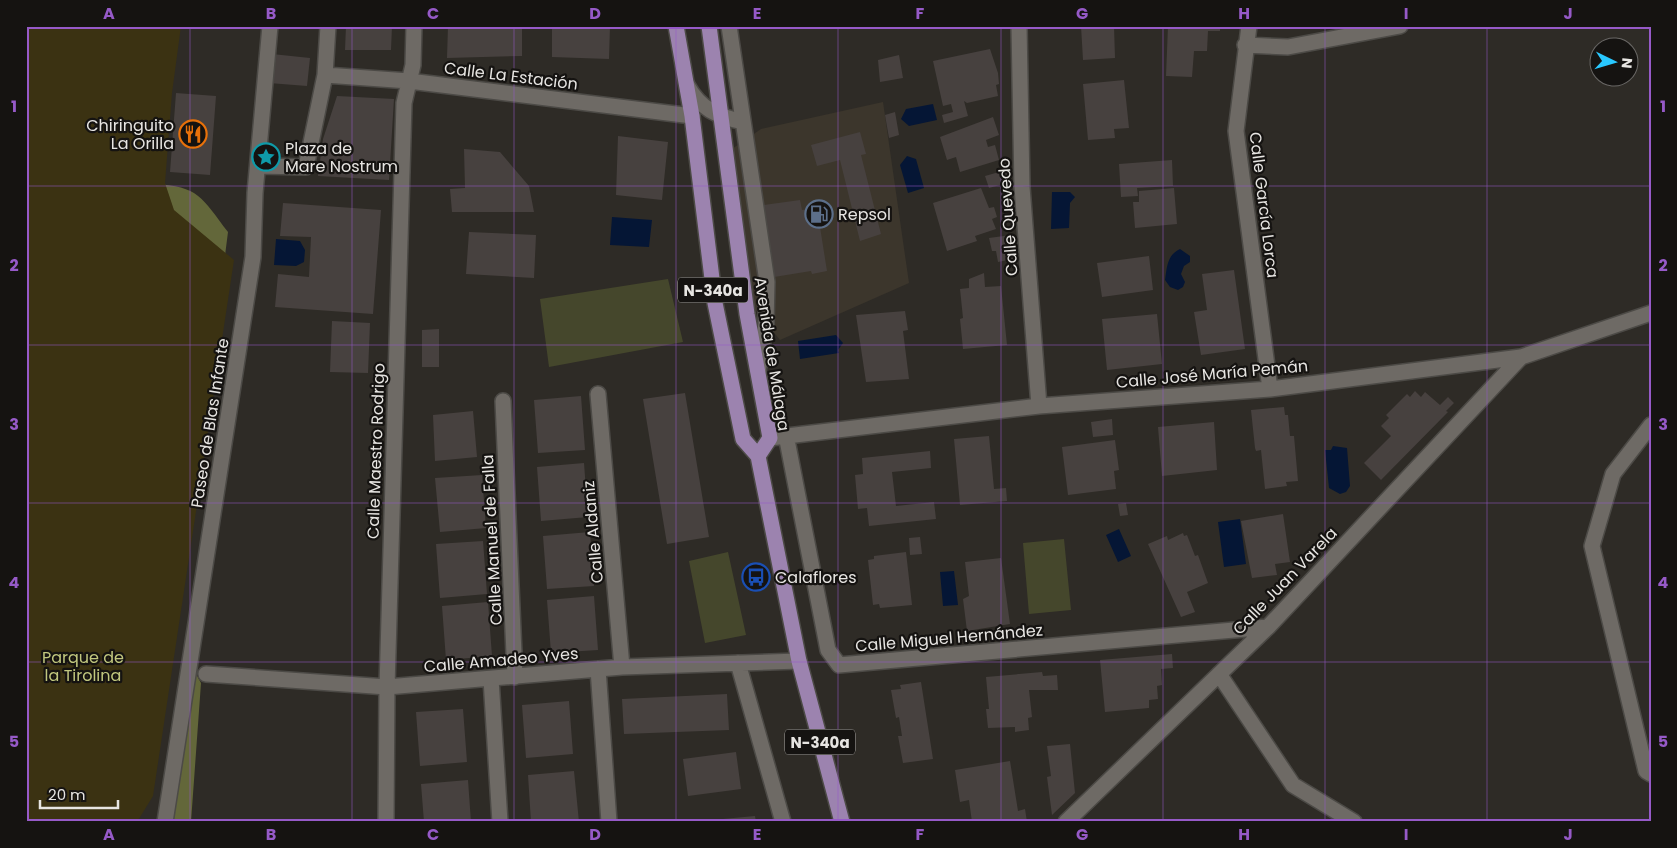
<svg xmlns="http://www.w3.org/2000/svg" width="1677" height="848" viewBox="0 0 1677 848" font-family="Poppins,sans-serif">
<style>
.built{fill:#3c362c}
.green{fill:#45472c}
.forest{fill:#63673a}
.sand{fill:#3b3212}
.water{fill:#051635}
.building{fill:#47413f}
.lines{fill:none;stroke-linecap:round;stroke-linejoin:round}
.minor-casing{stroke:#4c4a46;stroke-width:18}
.major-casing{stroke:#4c4a46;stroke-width:18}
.minor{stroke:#6e6a65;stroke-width:15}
.major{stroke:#9c83af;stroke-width:15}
.grid{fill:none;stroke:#965ac8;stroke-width:1;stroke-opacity:0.55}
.labels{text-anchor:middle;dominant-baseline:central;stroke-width:4.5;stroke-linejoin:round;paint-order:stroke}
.shield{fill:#151311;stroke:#a8a6a3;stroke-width:1}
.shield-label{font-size:15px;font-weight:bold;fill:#e7e5e2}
.street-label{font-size:16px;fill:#e7e5e2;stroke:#151311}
.poi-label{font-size:16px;fill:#e7e5e2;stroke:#151311;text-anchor:start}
.park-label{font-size:16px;fill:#c1c77e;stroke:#151311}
.neatline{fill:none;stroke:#965ac8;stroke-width:2}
.grid-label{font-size:16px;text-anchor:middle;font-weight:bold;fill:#965ac8}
</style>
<rect width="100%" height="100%" fill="#2e2b26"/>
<!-- built -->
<path class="built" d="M883,102L909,283L780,340L753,307L729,151L761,129Z"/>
<!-- green -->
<path class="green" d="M668,279L683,342L549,367L540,299Z
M1064,539L1071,610L1029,614L1023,543Z
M728,552L746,635L705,643L689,561Z"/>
<!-- forest -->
<path class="forest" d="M154,184C199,186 202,198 228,232L221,287Z
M195,672L201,683L191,822H173Z"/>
<!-- sand -->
<path class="sand" d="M26,26H181L172,93L165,183L174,210L234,260L153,796L137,822H26Z"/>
<!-- water -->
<path class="water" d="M933,104L937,120L909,126L901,119L906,109Z
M907,156L916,159L924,188L908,193L900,165Z
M1052,192H1070L1075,197L1070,203L1069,228L1051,229Z
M612,217L652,220L649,247L610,245Z
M276,239L300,241L305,250L304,262L296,266L274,265Z
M1180,249L1190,256V262L1184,266L1181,274L1185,282L1183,287L1178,290L1170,287L1165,280C1167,267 1167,255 1180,249Z
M836,335L843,343L838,350L839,353L800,359L798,341Z
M1333,446L1347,448L1350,486L1346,492L1340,494L1329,488L1325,450H1331Z
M1240,519L1246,564L1224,567L1218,522Z
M1119,529L1131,556L1118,562L1106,535Z
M954,571L958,605L943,606L940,572Z"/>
<!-- building -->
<path class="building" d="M346,26H392L391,50H345Z
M448,26H522V56L447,58Z
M552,26H610L609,59L552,57Z
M1081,26H1114L1115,58L1083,60Z
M1168,26H1220V31H1208L1207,51H1194L1192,77L1166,76Z
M990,49L998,73L999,84L996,85L998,96L967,103L964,101L968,116L944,123L942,115L953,112L951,104L943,106L933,61Z
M272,54L310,58L307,86L269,83Z
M899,55L903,78L880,82L878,60Z
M1124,80L1129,128L1114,129L1115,138L1088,140L1083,84Z
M176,93L216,96L210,175L170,172Z
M337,96L394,99L389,180L318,176L323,139Z
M895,112L899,135L889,138L885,115Z
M993,117L999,135L986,140L988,147L995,145L999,160L960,172L956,157L947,160L940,137Z
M860,132L866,154L861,155L881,234L860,241L840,160L817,166L811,145Z
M618,136L668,142L662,200L616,195Z
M464,149L500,152L529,186L534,212H452L450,189L465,188Z
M1172,160L1173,186L1137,188L1138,196L1121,197L1119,164Z
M1006,170L1011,182L989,188L985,176Z
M981,188L989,208L994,207L997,217L992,219L996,229L975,236L977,241L947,251L933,203Z
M1174,188L1177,224L1135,228L1133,202H1139V191Z
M800,200L802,210L817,208L827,271L812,274L811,271L768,278L756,206Z
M283,203L381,210L373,314L275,307L278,274L309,277L311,237L280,236Z
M469,232L536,235L534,278L466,274Z
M1011,235L1013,259L998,262L996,251H992L989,238Z
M1149,256L1153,290L1102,297L1097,263Z
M1234,270L1245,349L1201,355L1194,312L1207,310L1202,274Z
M984,273L985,287L1001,286L1007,345L963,349L960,319L963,318L960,289L969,288V279Z
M905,311L908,330L903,331L909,379L866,382L856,315Z
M1157,314L1162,364L1107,370L1102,319Z
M332,321L370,323L368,373L330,372Z
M439,329V367H422V330Z
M1415,391L1421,397L1425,392L1440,405L1448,397L1454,403L1446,411L1448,412L1381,480L1364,463L1391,436L1381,426L1389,418L1386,415L1407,394L1410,397Z
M685,393L709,537L667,544L643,399Z
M581,396L585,450L538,453L534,400Z
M1284,407L1285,415H1288L1290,436H1294L1298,481L1286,482L1287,486L1265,489L1261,450L1256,451L1255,448L1251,410Z
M473,411L477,457L435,461L433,415Z
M1112,419L1113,435L1093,437L1091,422Z
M1214,422L1217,470L1162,476L1158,427Z
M989,436L994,489L1006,488L1007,501L960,505L954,439Z
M1115,440L1119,470L1114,471L1116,489L1068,495L1062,447Z
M930,451L931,468L892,472L896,506L934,502L936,519L869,526L867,508L858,509L855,475L863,474L862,458Z
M584,463L588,517L541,521L537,467Z
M482,475L486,528L440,532L435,478Z
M1126,503L1128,515L1120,516L1118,504Z
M1283,514L1290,562L1275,564L1277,575L1252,578L1241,521Z
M590,532L594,586L547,589L543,536Z
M1183,533L1184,536L1187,535L1195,556L1198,555L1208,583L1187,592L1195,612L1181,617L1148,544L1167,536L1168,540Z
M920,537L922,554L910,555L909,538Z
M483,541L487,594L440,598L436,544Z
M906,552L912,605L880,608L879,604L873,605L868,560L874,559V556Z
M1001,558L1010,624L967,631L963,599L969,596L965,562Z
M594,596L598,650L551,653L547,600Z
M488,602L492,656L446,660L442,606Z
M1172,654L1173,668L1161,669L1162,685L1157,686L1158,699L1149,700V708L1105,712L1100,660Z
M1042,672L1043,676L1057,675L1058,690H1029L1032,717L1028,718L1029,730L1015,732V727L988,728L986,709H989L986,677Z
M921,682L933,759L903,763L898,736H902L899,717L896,718L891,690L901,689L900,685Z
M727,694L729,730L624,734L622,699Z
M569,701L573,754L526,758L522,705Z
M463,709L467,762L420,766L416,712Z
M1070,744L1075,793L1052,815L1047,777L1051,776L1047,746Z
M736,752L741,789L688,796L683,759Z
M1010,761L1018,811L1025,809L1027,822H972L969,800L960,802L955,770Z
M574,771L579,822H531L528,775Z
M468,780L471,822H424L421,784Z
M755,816L756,822H712V820Z"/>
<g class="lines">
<!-- minor casing -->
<g class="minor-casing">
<path id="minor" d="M729,26L767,282L766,324L758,371
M1019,26L1022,187L1039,406
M1249,26L1236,131L1270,389
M1245,45L1288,47L1400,26
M325,75L409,81L692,116
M687,85C700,109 717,116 743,122
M258,166L306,167L325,75L328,26
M598,394L622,667
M503,401L515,677
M1651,425L1613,474L1592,546L1646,771L1651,774
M786,435L828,650L839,665L1268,627
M770,438L1039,406L1270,389L1521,357L1651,313
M738,663L783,822
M598,669L609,822
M206,674L387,687L622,667L799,661
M1219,674L1293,785L1354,822
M491,679L500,822
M165,822L253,257L255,193L270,26
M386,822L387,687L404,103L413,65L414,26
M1066,822L1268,627L1521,357"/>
</g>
<!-- major casing -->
<g class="major-casing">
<path id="major" d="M676,26L692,116L715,303L743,439L758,456
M709,26L747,314L770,438L758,456
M758,456L799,661L842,822"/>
</g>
<!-- minor -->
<use href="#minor" class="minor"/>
<!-- major -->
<use href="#major" class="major"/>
</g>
<!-- grid -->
<path class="grid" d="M190,26V822M352,26V822M514,26V822M676,26V822M838,26V822M1001,26V822M1163,26V822M1325,26V822M1487,26V822M26,186H1651M26,345H1651M26,503H1651M26,662H1651"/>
<!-- icons -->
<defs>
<g id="restaurant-ring" transform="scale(1.4375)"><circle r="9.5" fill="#151311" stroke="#e8710a" stroke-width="1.5"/><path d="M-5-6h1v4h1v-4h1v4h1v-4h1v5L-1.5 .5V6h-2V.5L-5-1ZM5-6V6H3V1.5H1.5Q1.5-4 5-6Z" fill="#e8710a"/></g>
<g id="sight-ring" transform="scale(1.4375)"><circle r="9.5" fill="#151311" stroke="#0f9aa8" stroke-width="1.5"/><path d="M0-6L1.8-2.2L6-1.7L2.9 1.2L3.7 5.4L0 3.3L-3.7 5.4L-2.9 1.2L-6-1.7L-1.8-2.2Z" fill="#0f9aa8"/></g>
<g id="fuel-ring" transform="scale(1.4375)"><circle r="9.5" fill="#151311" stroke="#5c6f8a" stroke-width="1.5"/><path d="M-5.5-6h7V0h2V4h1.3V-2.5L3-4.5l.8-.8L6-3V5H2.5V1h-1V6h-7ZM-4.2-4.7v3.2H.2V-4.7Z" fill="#5c6f8a"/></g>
<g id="bus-ring" transform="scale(1.4375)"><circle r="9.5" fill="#151311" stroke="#1a4fb4" stroke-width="1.5"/><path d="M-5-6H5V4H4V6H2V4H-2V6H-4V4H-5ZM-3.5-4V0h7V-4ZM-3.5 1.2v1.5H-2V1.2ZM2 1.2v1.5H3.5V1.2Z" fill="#1a4fb4"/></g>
</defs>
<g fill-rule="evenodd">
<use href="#restaurant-ring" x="193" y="134"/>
<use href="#sight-ring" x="266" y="157"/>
<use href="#fuel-ring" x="819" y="214"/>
<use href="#bus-ring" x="756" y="577"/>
</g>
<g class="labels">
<!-- shield labels -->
<g class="shield">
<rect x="678" y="277.5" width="70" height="25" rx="4"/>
<rect x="785" y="729.5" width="70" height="25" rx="4"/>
</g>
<g class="shield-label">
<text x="713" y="290">N-340a</text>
<text x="820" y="742">N-340a</text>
</g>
<!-- street labels -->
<g class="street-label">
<text transform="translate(511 76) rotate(7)">Calle La Estación</text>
<text transform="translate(1264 205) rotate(83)">Calle García Lorca</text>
<text transform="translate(1008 217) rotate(-94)">Calle Quevedo</text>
<text transform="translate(772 354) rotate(81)">Avenida de Málaga</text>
<text transform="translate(1212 374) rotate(-5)">Calle José María Pemán</text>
<text transform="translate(210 423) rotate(-81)">Paseo de Blas Infante</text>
<text transform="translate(376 451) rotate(-88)">Calle Maestro Rodrigo</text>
<text transform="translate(593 532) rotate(-95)">Calle Aldaniz</text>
<text transform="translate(492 540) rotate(-93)">Calle Manuel de Falla</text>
<text transform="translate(1285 581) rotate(-46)">Calle Juan Varela</text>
<text transform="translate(949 638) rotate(-5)">Calle Miguel Hernández</text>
<text transform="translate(501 660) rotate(-5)">Calle Amadeo Yves</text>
</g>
<!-- poi labels -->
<g class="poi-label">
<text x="174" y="125" text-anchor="end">Chiringuito<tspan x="174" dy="18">La Orilla</tspan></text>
<text x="285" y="148">Plaza de<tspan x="285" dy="18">Mare Nostrum</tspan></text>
<text x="838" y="214">Repsol</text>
<text x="775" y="577">Calaflores</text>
</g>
<!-- park labels -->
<g class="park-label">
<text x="83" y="657">Parque de<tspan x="83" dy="18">la Tirolina</tspan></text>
</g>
</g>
<!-- border -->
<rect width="1677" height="848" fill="none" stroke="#151311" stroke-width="55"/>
<!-- north arrow -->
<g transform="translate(1614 62) rotate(95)"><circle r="24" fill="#151311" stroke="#696765"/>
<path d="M0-4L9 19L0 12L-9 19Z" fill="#29c8ff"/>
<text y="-8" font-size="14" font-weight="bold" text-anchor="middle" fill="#e7e5e2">N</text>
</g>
<!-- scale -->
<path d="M40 800v8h78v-8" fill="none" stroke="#e7e5e2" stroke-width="2.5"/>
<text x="48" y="800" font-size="15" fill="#e7e5e2" stroke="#151311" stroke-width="4" paint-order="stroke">20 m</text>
<rect x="28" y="28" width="1622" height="792" class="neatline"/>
<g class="grid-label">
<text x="109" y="19">A</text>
<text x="271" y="19">B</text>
<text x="433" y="19">C</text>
<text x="595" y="19">D</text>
<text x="757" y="19">E</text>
<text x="920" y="19">F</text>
<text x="1082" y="19">G</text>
<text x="1244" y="19">H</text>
<text x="1406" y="19">I</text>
<text x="1568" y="19">J</text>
<text x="14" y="112">1</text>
<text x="1663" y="112">1</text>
<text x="14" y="271">2</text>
<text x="1663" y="271">2</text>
<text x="14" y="430">3</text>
<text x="1663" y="430">3</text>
<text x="14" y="588">4</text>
<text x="1663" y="588">4</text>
<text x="14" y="747">5</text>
<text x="1663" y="747">5</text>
<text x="109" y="840">A</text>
<text x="271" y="840">B</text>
<text x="433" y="840">C</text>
<text x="595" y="840">D</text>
<text x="757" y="840">E</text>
<text x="920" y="840">F</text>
<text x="1082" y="840">G</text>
<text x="1244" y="840">H</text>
<text x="1406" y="840">I</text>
<text x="1568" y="840">J</text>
</g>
</svg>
